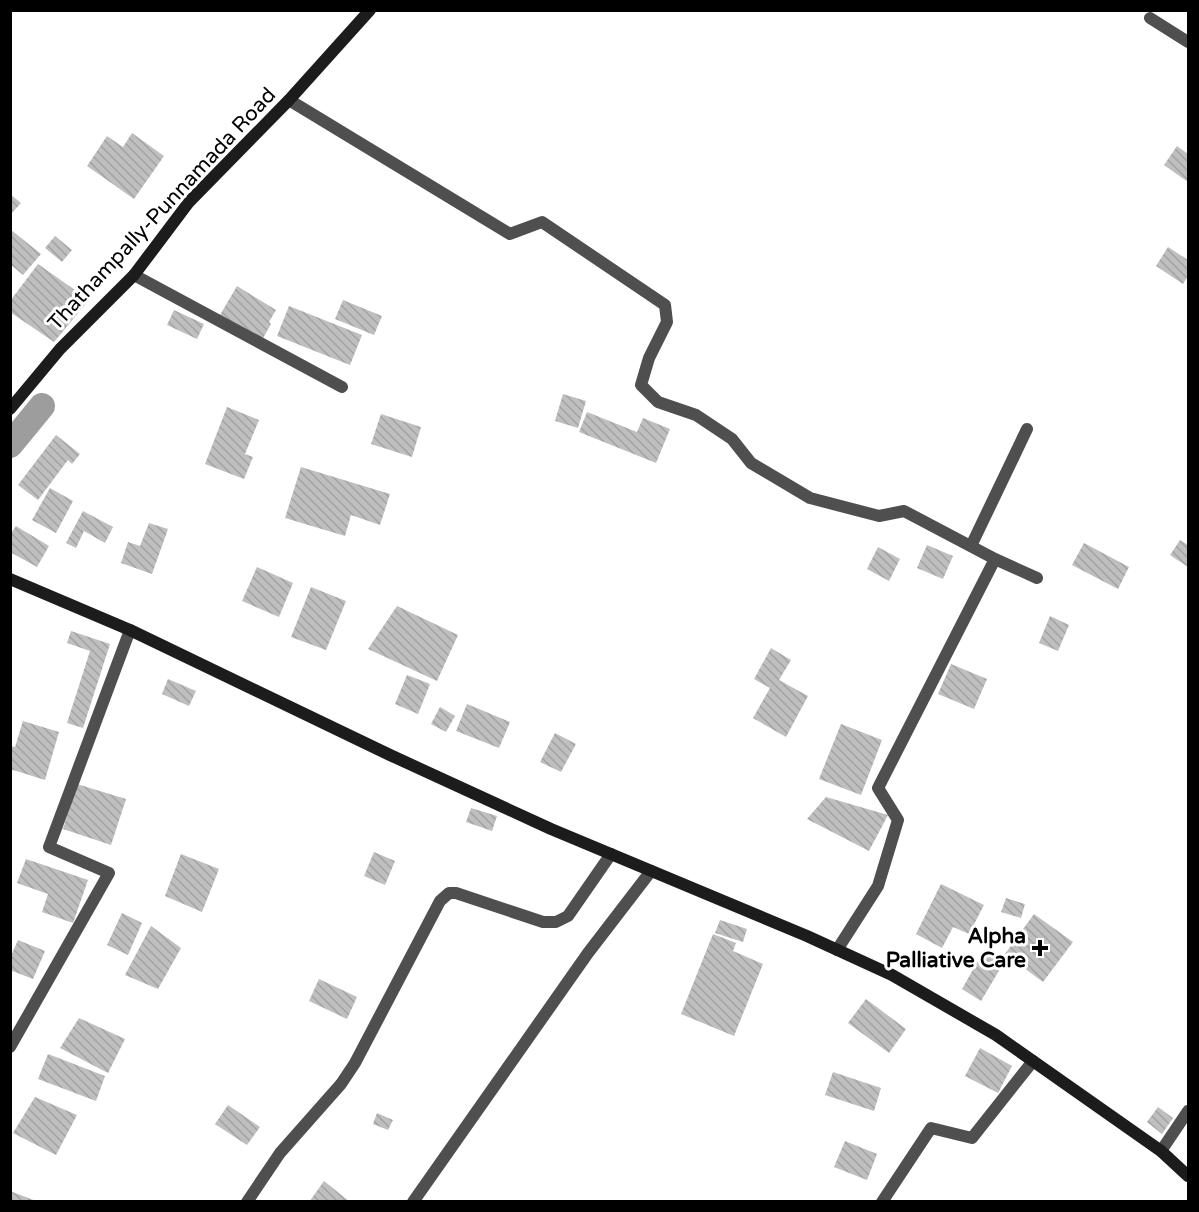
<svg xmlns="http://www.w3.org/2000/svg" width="1199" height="1212" viewBox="0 0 1199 1212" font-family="'Varela Round',sans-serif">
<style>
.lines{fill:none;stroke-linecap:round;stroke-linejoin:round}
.canal{stroke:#9d9d9d;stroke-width:26}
.building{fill:url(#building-back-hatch)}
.lane{stroke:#4f4f4f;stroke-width:12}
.street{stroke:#4f4f4f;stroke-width:12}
.secondary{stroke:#1c1c1c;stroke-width:12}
.poi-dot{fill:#000;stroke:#fff;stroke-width:2}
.labels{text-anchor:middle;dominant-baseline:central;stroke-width:6;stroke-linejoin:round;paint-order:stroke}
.street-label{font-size:21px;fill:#000;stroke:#fff}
.poi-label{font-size:21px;font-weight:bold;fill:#000;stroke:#fff;text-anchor:end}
</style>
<defs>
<pattern id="building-back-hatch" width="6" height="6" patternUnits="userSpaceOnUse" patternTransform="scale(1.5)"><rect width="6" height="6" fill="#bfbfbf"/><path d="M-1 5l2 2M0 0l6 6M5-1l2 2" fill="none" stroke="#a2a2a2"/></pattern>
</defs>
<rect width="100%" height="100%" fill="#fff"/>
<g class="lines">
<!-- canal -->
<path class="canal" d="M10,445L42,406"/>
</g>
<!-- building -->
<path class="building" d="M132,133L164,156L134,199L87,166L107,136L123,147Z
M1177,146L1188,154V182L1164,165Z
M10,194L21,203L10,215Z
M10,229L41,254L23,275L10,264Z
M55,236L72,250L62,262L45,248Z
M1168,247L1188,260V276L1183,284L1156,266Z
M38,264L89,300L54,342L10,312V301Z
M237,286L276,310L269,322L271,324L262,340L220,315Z
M343,300L382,316L374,335L335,319Z
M289,306L362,335L350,365L277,336Z
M174,310L204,324L197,339L167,325Z
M563,394L586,401L578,428L555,421Z
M227,407L259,420L245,454L253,457L244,479L205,464Z
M587,412L637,432L643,418L670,429L656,463L579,432Z
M381,414L421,427L412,457L371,444Z
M56,435L80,454L72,464L68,460L38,500L18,485Z
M301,467L390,494L380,525L351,515L345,536L285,518Z
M50,488L73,501L56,533L32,520Z
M83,511L113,527L105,543L84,531L76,548L66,543Z
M149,523L168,529L152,574L121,563L128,542L140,546Z
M16,526L49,546L37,567L10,552V535Z
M1180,540L1188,545V567L1170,555Z
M1084,543L1129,567L1118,589L1072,565Z
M927,545L953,556L943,579L917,568Z
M878,547L900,559L889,581L867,569Z
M257,567L293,583L279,617L242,601Z
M311,587L346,601L326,650L291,637Z
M397,606L458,635L437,681L368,649Z
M1050,616L1069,625L1058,651L1039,643Z
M71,631L110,644L83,728L67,723L90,651L67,643Z
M771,648L791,660L779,680L808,696L786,737L753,718L770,688L754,679Z
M951,664L987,679L974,709L938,694Z
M407,675L430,684L418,714L395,704Z
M168,679L196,691L189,706L162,694Z
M467,704L510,722L499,748L456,731Z
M440,707L455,716L446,732L431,724Z
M23,721L59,732L45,780L10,769V746L15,747Z
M841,724L882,740L861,795L819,779Z
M555,733L576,744L561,772L540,762Z
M77,784L126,799L111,845L63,829Z
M826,797L888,815L869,851L807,819Z
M471,808L497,816L492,831L466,822Z
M374,852L395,861L385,885L364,876Z
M181,854L219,869L202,912L165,896Z
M26,859L88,880L73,923L42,912L48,894L17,883Z
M941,884L984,905L969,934L953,927L942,948L916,934Z
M1006,898L1025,904L1021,918L1001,912Z
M122,913L142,923L128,955L107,945Z
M1034,914L1073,942L1043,982L1005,954Z
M720,920L747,929L743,942L715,933Z
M151,926L181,948L158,989L125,975Z
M713,934L736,943L733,951L763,964L734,1036L681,1014Z
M18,940L45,951L33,979L10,970V958Z
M983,952L1003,964L981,1001L962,989Z
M319,979L357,997L347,1019L309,1001Z
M866,999L906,1029L889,1053L848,1023Z
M79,1018L125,1039L108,1073L60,1048Z
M980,1048L1012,1066L998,1093L965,1076Z
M48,1054L105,1076L96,1101L38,1079Z
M833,1072L881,1088L874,1111L825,1095Z
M35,1097L77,1115L56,1155L13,1133Z
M228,1105L260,1127L247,1145L215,1124Z
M1158,1107L1173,1118L1162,1134L1147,1122Z
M377,1113L393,1120L388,1130L373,1124Z
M845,1141L877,1154L867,1180L834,1167Z
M324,1181L350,1202H309Z
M10,1191L36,1201V1202H10Z"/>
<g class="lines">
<!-- lane -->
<path class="lane" d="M289,100L510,234L542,222L665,305L667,322L649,358L641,385L658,402L696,415L732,439L751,463L810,498L879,516L904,511L995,559L1037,578
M971,546L1027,429
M837,950L878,886L898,820L878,788L995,559
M413,1202L588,953L651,871"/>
<!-- street -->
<path class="street" d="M1150,18L1188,42
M134,275L342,387
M10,1047L109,873L49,847L130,630
M1161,1151L1188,1111
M247,1202L280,1153L341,1084L355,1063L440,901L449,893H456L543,922H556L568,916L611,854
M882,1202L931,1128L972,1138L1033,1061"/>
<!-- secondary -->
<path class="secondary" d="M10,409L60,349L134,275L189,202L289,100L370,10
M10,579L130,630L390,755L551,829L807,936L892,975L996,1035L1161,1151L1188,1176"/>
</g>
<!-- markers -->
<path class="poi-dot" d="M1037 939h6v6h6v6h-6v6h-6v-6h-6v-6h6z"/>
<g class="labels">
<!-- street labels -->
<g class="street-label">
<text transform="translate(162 209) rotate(-47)">Thathampally-Punnamada Road</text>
</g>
<!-- poi labels -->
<g class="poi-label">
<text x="1026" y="936">Alpha<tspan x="1026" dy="24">Palliative Care</tspan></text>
</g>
</g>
<!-- border -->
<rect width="1199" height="1212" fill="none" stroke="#000000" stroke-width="24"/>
</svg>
